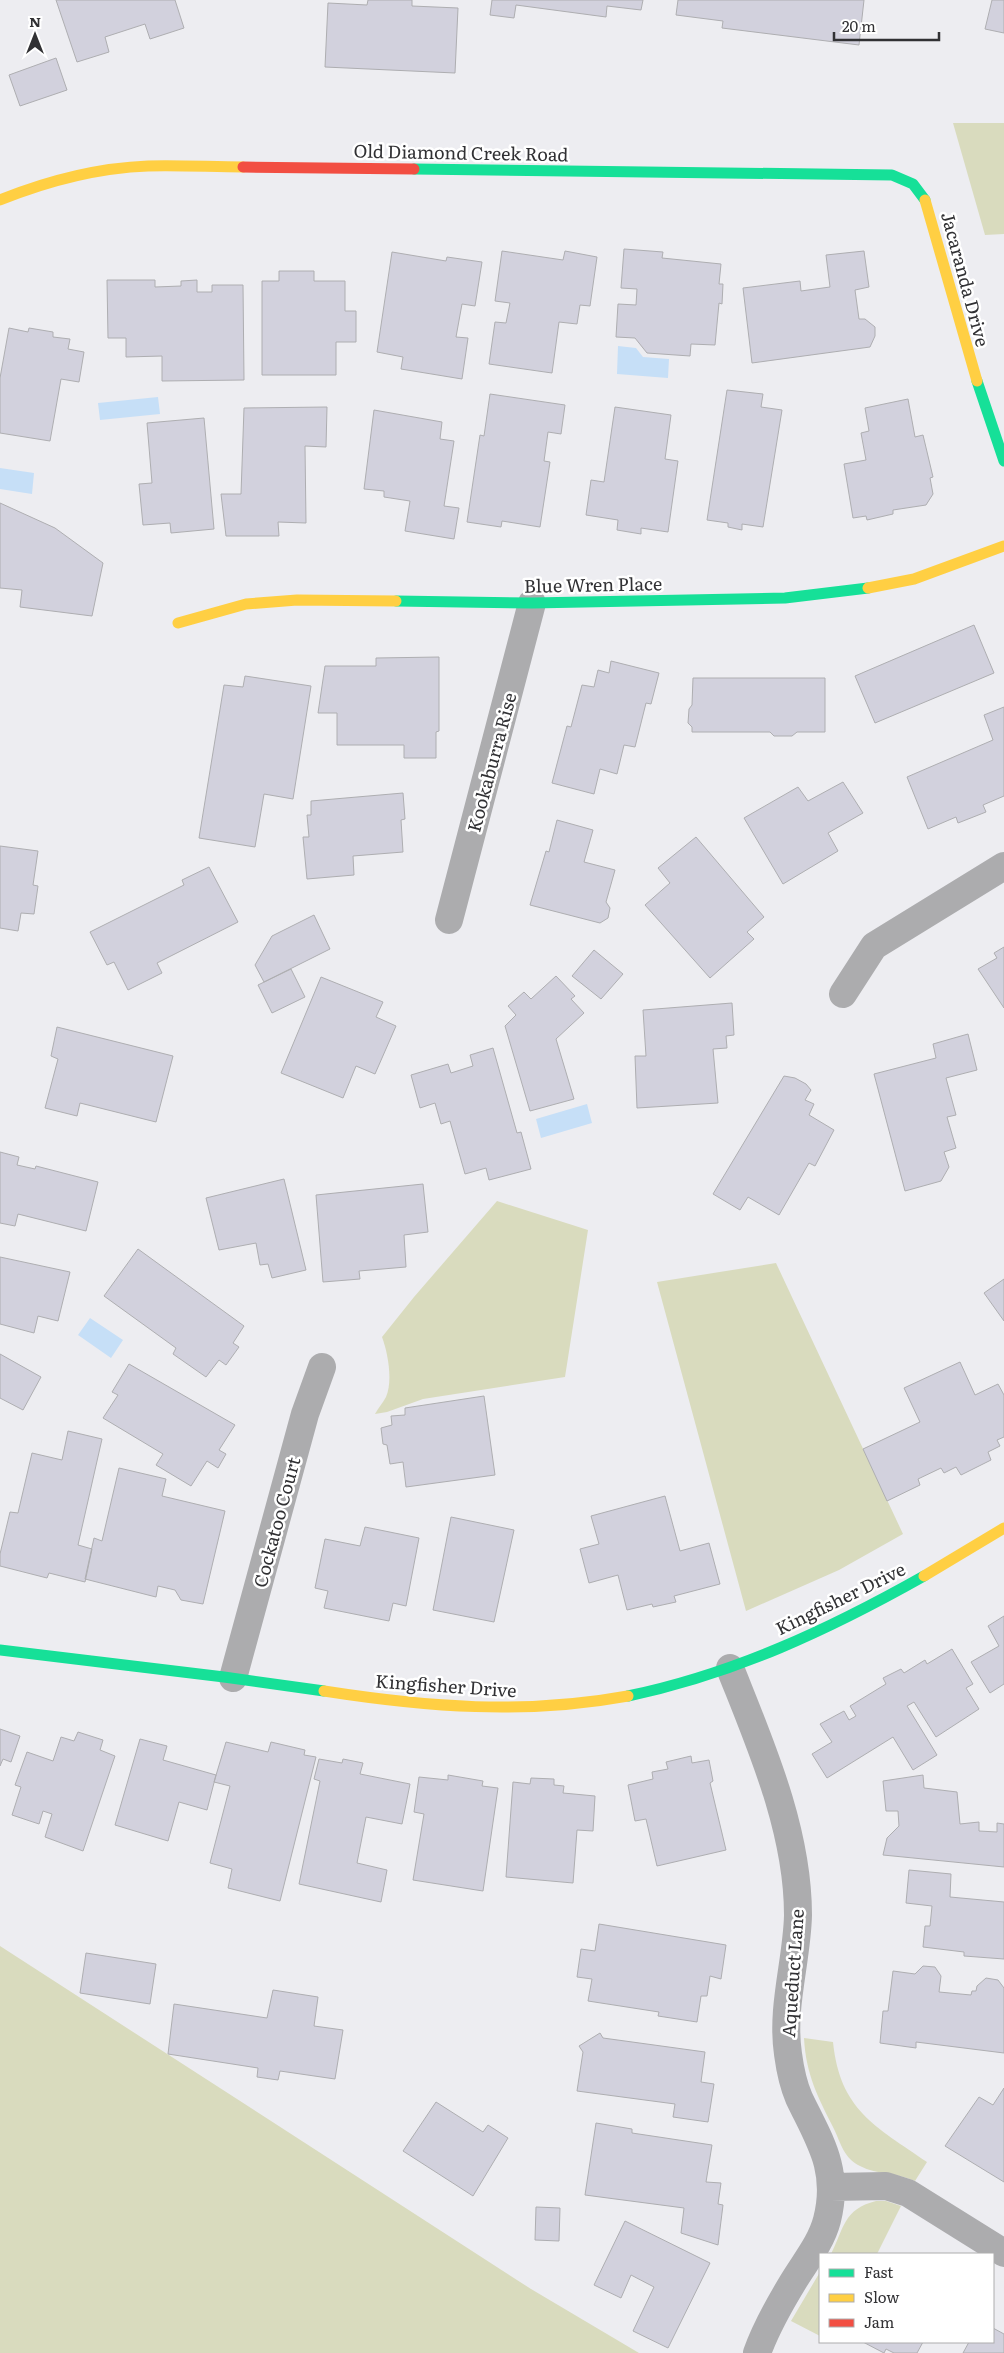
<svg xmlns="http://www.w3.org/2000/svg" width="1004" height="2353" viewBox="0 0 1004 2353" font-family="Literata,serif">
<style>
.green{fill:#d9dbbe}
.water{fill:#c6dff7}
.building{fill:#d2d1dd;stroke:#aeaeb1}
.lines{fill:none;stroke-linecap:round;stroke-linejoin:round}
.street{stroke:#acacae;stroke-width:28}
.fast{stroke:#16e098;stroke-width:11}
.slow{stroke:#ffcf43;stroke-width:11}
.jam{stroke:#f24e42;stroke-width:11}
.labels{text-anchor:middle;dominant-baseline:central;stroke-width:5;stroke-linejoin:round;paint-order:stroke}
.street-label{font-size:18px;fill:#313134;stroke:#fff}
</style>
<rect width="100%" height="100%" fill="#ededf1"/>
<!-- green -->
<path class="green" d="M953,123H1004V234L985,235Z
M497,1201L588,1230L565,1377L423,1399L387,1412L375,1414C378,1408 383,1403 386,1397C393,1381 388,1353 382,1337L414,1297Z
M776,1263L903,1534L839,1570L746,1611L657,1282Z
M0,1946L531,2289L639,2353H0Z
M804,2038L833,2042C840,2110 875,2126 927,2162L915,2181C898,2173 877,2175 860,2166C844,2158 841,2144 834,2129C818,2097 806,2075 804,2038Z
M876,2201H886L901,2206L877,2254H831C844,2229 843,2209 876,2201Z
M820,2272V2336L791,2321Z"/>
<!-- water -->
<path class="water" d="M618,346L636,348L643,357L669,359L668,378L617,374Z
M158,397L160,414L100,420L98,403Z
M0,468L34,473L32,494L0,489Z
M587,1104L592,1123L541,1138L536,1119Z
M90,1318L123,1340L111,1358L78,1335Z"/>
<!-- building -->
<path class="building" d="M56,0H175L184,28L150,39L145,24L105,37L109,52L77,62Z
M368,0H412V6L458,8L455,73L325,67L328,3L367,5Z
M492,0H643L641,10L607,6L606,17L516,5L514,18L490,15Z
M678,0H864L859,45L722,28L723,21L676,15Z
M992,0H1004V33L985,29Z
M56,58L67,90L20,106L9,75Z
M624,249L663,252L662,258L721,264L719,284H723L722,304L719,303L715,345L691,344L690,356L647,353L635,338L616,337L618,304L636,305L637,289L621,288Z
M502,251L563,260L565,251L597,257L590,306L580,305L577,324L559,322L552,373L489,364L495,322L506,323L510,303L495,301Z
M864,251L869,287L855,290L859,319H865L875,327V336L870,347L752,363L743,288L800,281L801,291L830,287L826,255Z
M392,252L446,261L447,257L482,262L475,306L462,304L456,337L468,338L462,379L401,369L403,357L377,352Z
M279,271H314V281H345V311H356V342H336V375H262V281H279Z
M107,280H155V287L181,286V281L197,280V292H212V285H243L244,380L162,381V356L126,357V338H108Z
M9,328L28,332L29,328L53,332V337L70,339L68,349L84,352L79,382L61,379L50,441L0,433V378Z
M727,390L763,394L761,407L782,410L763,527L742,524V530L728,527V523L707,520Z
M490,394L565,405L561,434L548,432L544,461L550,462L540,527L502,521L501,527L467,522L480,435L484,436Z
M908,399L915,437L923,435L933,477L930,478L933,494L926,505L893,510V514L867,520L866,516L853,518L844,464L866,460L861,433L869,431L865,408Z
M327,407L326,447L305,446L306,523L278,522L279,536H226L221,494H241L244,408Z
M615,407L671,415L665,459L678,461L668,532L641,528V534L617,530L618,520L586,515L591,480L604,482Z
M374,410L442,422L440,439L454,441L444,506L459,508L454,539L405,531L410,501L384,497V491L364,489Z
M204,418L214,529L171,533L170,523L143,525L139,484L152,483L147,423Z
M0,503L55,528L103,563L92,616L20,607L22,590L0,588Z
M974,625L994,673L875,723L855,676Z
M439,657V731L436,732V758H404V745H337V713H318L325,666H376V658Z
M611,661L659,673L651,704L646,703L635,747L624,745L617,774L600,769L594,794L552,783L567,726L571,727L582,685L594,687L598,670L609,673Z
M245,676L311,686L293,799L264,794L255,847L199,838L224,685L243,687Z
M693,678H825V732H797L792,736H774L770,732H692V727L688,723L689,709L692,705Z
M1004,707V796L983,805L986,812L958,823L956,817L928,829L907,777L993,740L984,715Z
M843,782L863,813L828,833L838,851L783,884L744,818L798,787L808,801Z
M403,793L405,819L401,820L403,852L353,856L354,875L307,879L303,837H309L307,815H311V801Z
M557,820L593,830L584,862L615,870L606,902L610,908L608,918L600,923L530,905L546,851L549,852Z
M696,837L764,917L747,932L754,939L710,978L645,905L670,883L658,868Z
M0,846L38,851L33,885L38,886L34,914L21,913L18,931L0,928Z
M209,867L238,922L157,963L162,973L128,990L114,962L107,965L90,932L184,885L182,880Z
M314,915L330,949L264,982L255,965L272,936Z
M1004,947V1008L978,969L997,958L994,953Z
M594,950L623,974L601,999L572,976Z
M291,969L305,997L272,1013L258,985Z
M556,976L575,996L571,999L584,1013L556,1039L574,1099L530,1111L505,1026L516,1015L508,1006L524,992L531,999Z
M321,977L383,1002L376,1017L396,1026L375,1074L356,1066L343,1098L281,1073Z
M732,1003L734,1035L726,1036L727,1048L713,1049L718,1103L637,1108L635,1056H646L643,1010Z
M57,1027L173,1056L156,1122L80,1103L77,1116L45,1108L58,1059L51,1056Z
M968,1034L977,1070L946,1078L956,1115L947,1117L956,1148L944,1152L949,1167L941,1181L905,1191L874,1074L936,1058L933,1044Z
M493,1048L517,1133L521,1132L531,1169L489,1180L486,1168L465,1174L450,1121L441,1124L435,1103L420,1108L411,1075L448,1064L451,1073L473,1066L470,1055Z
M784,1076L795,1078L806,1084L811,1090L805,1100L814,1104L809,1115L834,1130L815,1166L809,1163L779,1215L748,1197L740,1210L713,1194Z
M0,1152L19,1157L17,1165L35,1169L36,1166L98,1182L86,1231L18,1214L15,1226L0,1223Z
M284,1179L306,1270L272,1278L268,1264L260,1265L256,1243L219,1250L206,1198Z
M423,1184L428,1232L404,1235L406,1267L359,1271L360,1279L323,1282L316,1195Z
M138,1249L244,1326L233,1343L239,1347L226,1365L219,1360L206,1377L173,1354L176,1348L104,1296Z
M0,1257L70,1272L58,1321L38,1316L34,1333L0,1324Z
M1004,1279V1321L984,1293Z
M0,1354L41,1377L23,1410L0,1398Z
M960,1362L975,1395L998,1384L1004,1395V1437L997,1440L1000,1446L988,1452L991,1460L961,1475L956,1467L944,1473L941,1468L918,1479L920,1485L887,1501L863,1449L920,1422L904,1388Z
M129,1364L235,1425L219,1450L226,1454L218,1468L207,1461L191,1486L156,1465L163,1454L103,1418L118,1395L112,1392Z
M484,1396L495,1475L406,1487L403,1462L390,1464L387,1445L383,1444L381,1428L392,1425L391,1416L405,1415V1408Z
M68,1431L102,1439L78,1545L92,1549L85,1582L49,1573L47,1578L0,1566V1554L10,1512L18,1513L32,1453L62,1460Z
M119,1468L166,1479L162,1496L225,1511L203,1604L181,1600L175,1590L158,1586L156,1597L85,1579L94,1538L102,1541Z
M665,1496L680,1551L709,1543L720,1584L674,1596L676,1602L653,1607L652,1604L627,1610L618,1575L589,1583L580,1549L599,1544L591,1516Z
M451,1517L514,1530L494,1622L433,1610Z
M365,1527L419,1538L406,1606L393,1603L389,1621L324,1608L328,1591L315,1588L325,1539L360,1546Z
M1004,1616V1684L990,1693L971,1662L999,1646L988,1626Z
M952,1649L973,1684L966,1688L979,1709L936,1737L914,1702L907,1706L937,1755L913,1770L893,1737L827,1778L812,1754L832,1742L820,1724L844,1711L849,1720L856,1716L850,1706L886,1684L883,1678L901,1669L904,1673L925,1660L927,1664Z
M0,1729L20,1736L11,1762L3,1759L0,1766Z
M78,1732L103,1740L100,1750L115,1756L83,1851L45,1837L52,1814L43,1811L39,1824L12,1815L21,1787L15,1785L27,1752L53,1761L61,1737L74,1741Z
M140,1739L167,1746L163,1760L216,1775L207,1810L179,1802L168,1841L115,1825Z
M226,1742L268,1752L271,1742L305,1750L304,1755L316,1757L280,1901L228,1888L232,1869L210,1863L230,1786L214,1782Z
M691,1756L692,1763L709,1760L713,1781L710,1783L726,1850L657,1866L646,1819L635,1821L628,1785L653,1779L652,1772L668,1769L666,1762Z
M319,1759L342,1763L343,1759L363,1763L360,1774L410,1784L402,1824L366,1817L357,1863L387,1870L381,1902L299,1884L320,1781L314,1779Z
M448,1775L483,1781L482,1786L498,1788L483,1891L413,1880L424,1814L414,1812L419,1777L448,1780Z
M923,1775L924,1788L957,1792L960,1824L979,1822V1831L997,1832V1823L1004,1824V1867L883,1855L887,1838L899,1826L898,1811H886L883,1781Z
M531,1778L554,1779V1785L564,1786L563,1793L595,1796L593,1831L577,1830L573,1883L506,1877L513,1782L530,1784Z
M909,1870L951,1874L950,1897L1004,1902V1959L964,1956V1952L923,1947L925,1926H930L932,1906L906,1903Z
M599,1924L726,1945L721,1979L710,1976L707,1996H701L697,2022L658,2016L659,2012L588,2001L592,1979L577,1977L581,1949L595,1951Z
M86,1953L156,1964L150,2004L80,1993Z
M923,1966L935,1967L941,1976L939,1992L971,1995L972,1991H976L977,1986L986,1978L998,1980L1004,1988V2053L916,2042V2048L880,2043L883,2011H888L893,1971L915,1974Z
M273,1990L318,1997L314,2026L343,2030L335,2079L280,2071L278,2080L257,2077L258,2068L168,2054L174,2004L267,2018Z
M600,2033L603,2038L705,2052L701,2082L714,2084L708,2122L673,2117L675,2104L577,2091L583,2052L579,2046Z
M1004,2088V2182L945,2146L979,2097L993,2105Z
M436,2102L483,2132L488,2125L508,2138L473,2196L403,2151Z
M596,2123L632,2129V2133L712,2145L706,2182L721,2183L718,2204L723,2205L718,2245L681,2233L684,2208L585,2195Z
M536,2207L560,2208L559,2241L535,2240Z
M625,2221L710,2263L668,2348L633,2331L654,2287L631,2275L621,2298L594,2285Z
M993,2328L1004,2334V2353H963L969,2342H993Z
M863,2342H923L917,2353H894L886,2349L884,2353Z"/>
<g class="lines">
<!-- street -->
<path class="street" d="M449,920L532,603
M843,994L874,946L1004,866
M730,1668C761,1746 798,1830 798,1915C797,1961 781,2007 788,2054C790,2069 793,2084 799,2098C819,2140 840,2169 827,2220C821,2243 805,2262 793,2282C779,2305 766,2328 757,2353
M233,1678L305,1414L322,1367
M831,2187L886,2186L908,2193L1004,2253"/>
<!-- fast -->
<path class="fast" d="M414,169L892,175L913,184L925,200
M977,381L1004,461
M396,601L532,603L785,598L868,588
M0,1650L224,1677L324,1691
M628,1696C734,1674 830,1629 924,1576"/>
<!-- slow -->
<path class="slow" d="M0,200C47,181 97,168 148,166C180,165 212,167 243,167
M925,200L977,381
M868,588L914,579L1004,546
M178,623L246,604L297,600L396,601
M924,1576L1004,1528
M324,1691C427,1707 524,1715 628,1696"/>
<!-- jam -->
<path class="jam" d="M243,167L414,169"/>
</g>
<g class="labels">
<!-- street labels -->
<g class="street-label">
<text transform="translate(461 152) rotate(1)">Old Diamond Creek Road</text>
<text transform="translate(966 279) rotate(75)">Jacaranda Drive</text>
<text transform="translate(593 584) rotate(-1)">Blue Wren Place</text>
<text transform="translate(491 762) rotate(-75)">Kookaburra Rise</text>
<text transform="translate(276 1522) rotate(-75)">Cockatoo Court</text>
<text transform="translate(840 1598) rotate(-26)">Kingfisher Drive</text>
<text transform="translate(446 1685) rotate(4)">Kingfisher Drive</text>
<text transform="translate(792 1973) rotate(-86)">Aqueduct Lane</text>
</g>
</g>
<!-- legend -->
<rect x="819" y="2253" width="175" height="90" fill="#ffffff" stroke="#adadae"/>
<rect x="829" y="2269" width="25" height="8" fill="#16e098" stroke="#adadae"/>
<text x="864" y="2278" font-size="15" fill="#313134">Fast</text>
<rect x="829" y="2294" width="25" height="8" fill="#ffcf43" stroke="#adadae"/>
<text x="864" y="2303" font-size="15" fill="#313134">Slow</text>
<rect x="829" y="2319" width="25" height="8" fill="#f24e42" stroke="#adadae"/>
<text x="864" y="2328" font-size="15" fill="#313134">Jam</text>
<!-- north arrow -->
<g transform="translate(35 35)" stroke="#ffffff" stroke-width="4" paint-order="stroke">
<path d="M0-4L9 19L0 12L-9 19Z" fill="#313134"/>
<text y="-8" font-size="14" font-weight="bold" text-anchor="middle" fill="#313134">N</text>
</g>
<!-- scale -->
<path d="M834 32v8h105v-8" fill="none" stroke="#313134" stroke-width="2.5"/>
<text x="842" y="32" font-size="15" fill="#313134" stroke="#ffffff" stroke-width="4" paint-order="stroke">20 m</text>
</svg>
